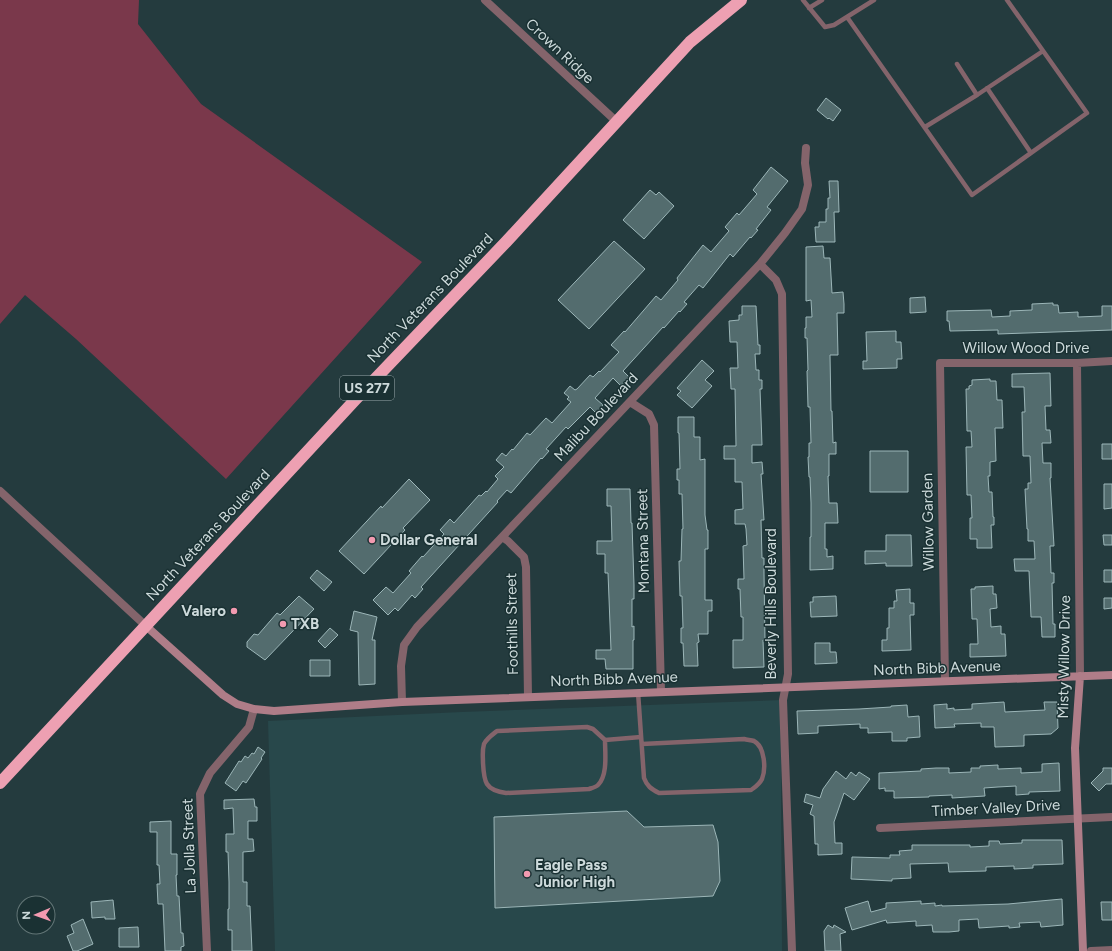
<svg xmlns="http://www.w3.org/2000/svg" width="1112" height="951" viewBox="0 0 1112 951" font-family="Figtree,sans-serif">
<style>
.built{fill:#28484b}
.green{fill:#7a384b}
.building{fill:#536c6e;stroke:#9cb6b8}
.lines{fill:none;stroke-linecap:round;stroke-linejoin:round}
.lane{stroke:#84646b;stroke-width:4.5}
.street{stroke:#84646b;stroke-width:8}
.secondary{stroke:#af7d88;stroke-width:8}
.highway{stroke:#eda0b2;stroke-width:12}
.poi-dot{fill:#f29ab0;stroke:#1a3133;stroke-width:1.5}
.labels{text-anchor:middle;dominant-baseline:central;stroke-width:3;stroke-linejoin:round;paint-order:stroke}
.shield{fill:#1a3133;stroke:#97a7a9;stroke-width:1}
.shield-label{font-size:14px;font-weight:bold;fill:#cddadb}
.street-label{font-size:15px;fill:#cddadb;stroke:#1a3133}
.poi-label{font-size:15px;font-weight:bold;fill:#cddadb;stroke:#1a3133;text-anchor:start}
</style>
<rect width="100%" height="100%" fill="#243b3e"/>
<!-- built -->
<path class="built" d="M783,700L781,797L782,951H275L268,721L462,712Z"/>
<!-- green -->
<path class="green" d="M0,0H139L138,24L201,104L422,262L226,479L76,339L25,295L0,324Z"/>
<!-- building -->
<path class="building" d="M826,98L841,110L833,121L829,118L828,119L817,110Z
M771,167L788,181L767,207L771,210L756,229L758,230L751,238L750,237L733,257L730,254L703,288L699,285L684,302L687,304L680,312L679,311L664,328L663,327L623,371L629,377L621,386L613,378L595,398L603,405L596,413L590,407L568,429L566,427L546,449L549,451L542,459L541,458L511,493L507,490L497,501L498,502L421,587L423,589L415,598L412,595L398,611L395,608L388,615L373,600L386,587L393,593L411,573L409,571L422,556L423,557L444,534L440,530L450,519L454,523L479,495L481,496L486,491L487,492L498,479L495,476L504,467L496,460L502,453L506,456L512,449L513,450L527,433L530,435L546,418L552,423L571,402L567,399L569,397L564,393L570,386L575,390L577,389L590,375L593,377L599,371L600,372L619,352L611,345L624,331L625,332L656,296L661,300L678,280L677,278L703,245L711,252L729,231L725,227L737,213L739,215L757,194L753,190Z
M829,181H838L839,212H834L835,242H816L815,227H819V222H826V209H828V198H830Z
M650,190L656,195L659,192L674,206L644,239L623,220Z
M614,241L645,269L589,329L558,300Z
M823,246L824,258H830L832,293L843,292L844,304V313H837L838,355H830L831,411H832L833,443L836,442V454H829V476H828L829,503H837L838,523H825V549H827V557L833,556V569L810,570V537H811V503L810,477H809L808,457H809V443H811L810,407H808L807,371L808,370L807,338H805V328H806V317H812L811,300L806,301V247Z
M925,297L926,312L910,313V298Z
M1053,303V305H1058L1059,313L1078,312V317L1102,316V306H1112V330L998,334V330L950,331L949,321H947V311L991,310L992,317L1010,316V311L1032,310V304Z
M742,306H756L758,345H760V354H755L756,370H759V380H762V389H760L762,445H752V463L762,462L763,474H761L764,520H761L762,558H764V573L765,640H763L764,667L733,668V640H743V617H741L740,589H738V579H744L743,546L747,545L746,529L745,524H735V510L743,509L742,482H735V459H724V446H736L735,389H731L730,368H738L737,342H730L729,321L739,320V315H742Z
M896,331V342H901L902,359H897V368L863,369V361H867L866,332Z
M702,360L714,371L705,380L712,386L692,408L677,395L681,391L677,388Z
M1050,373L1051,406H1045L1046,430H1050L1051,443H1042L1043,463H1051V478H1050L1054,546H1050L1051,573H1054V583H1052L1053,624H1055V637H1042L1041,617H1031L1029,571H1015L1014,559H1035L1034,541H1028V529H1027L1025,489H1028V483H1031L1030,456H1023L1022,412H1025L1024,387H1012V374Z
M990,379V381H996L997,400H1002L1003,428H995L996,461L990,462V476H988L989,492H992L993,517H994V525H991L992,548H977V539H970V518H972L971,495H967L966,447H972L971,431H967L966,389H969V386L972,385V380Z
M678,417H694V437H700V460L705,459V515L707,530H708V549H705V600H712V611H708V634H698L699,642L697,643L698,666H684L683,643H681V628H683L682,596H680L679,561H681L682,529H683L682,494H679V480H677V469H680L679,433H678Z
M1102,444H1112V459H1102Z
M870,451H908V492H870Z
M409,479L430,500L403,528L405,530L364,574L339,551L381,506L382,508Z
M1104,484H1112V508L1104,509Z
M607,489H630L631,523H632L634,585V599H632V627L634,626V640H633V669H606L605,659H596V650H611L608,573H605V554H597V541H612L611,506H607Z
M886,535H911L912,566H886V563L865,564V551H886Z
M1103,535H1112V545H1104Z
M317,570L332,582L324,591L310,578Z
M1104,570H1112V582H1104Z
M993,586V594H996L997,608L990,609L991,627L1001,626V634H1005L1006,656L970,657V644H978L977,619H972L971,589H975V587Z
M910,589V603H914V615H910L911,650L882,651V640H887V628H889V608H894V601H897L896,590Z
M299,596L314,609L265,660L247,647V642L254,634L258,635L277,613L280,615Z
M836,596L837,616L811,617L810,602H813V597Z
M1104,598H1112V608L1104,609Z
M354,611L377,617L372,640H375V684L359,685L358,632L350,630Z
M330,628L338,635L325,648L318,641Z
M815,643H830V652H836L837,663L815,664Z
M310,660H330V676H310Z
M1004,702L1005,712L1045,710L1044,702H1057L1058,728L1051,734L1024,735V746L995,747L994,727H981V723L954,724L955,727L935,728L934,705L947,704V709L954,708V710L972,709V704Z
M907,705L908,717L919,716L920,737L907,738V741H892V732L868,733V728H860V724L818,726V733L798,734L797,711L859,709L891,707V706Z
M258,747L265,752L261,758L262,759L246,783L243,781L236,791L225,783L239,761L241,762L245,756L248,758L252,753L254,754Z
M1059,763L1060,791L1029,792V794L1016,795V786L998,787L984,788L985,796L952,798V795L929,796V797L894,798V791H885V788L879,789V773L921,771V769L936,768H949V773L971,772V768H980V766L998,765V769L1021,768V773L1042,772V764Z
M1103,768H1112V784H1106L1099,791L1091,783L1103,771Z
M836,771L846,779L851,772L856,776L859,772L870,779L854,800L844,793L834,822L835,843H842V854L818,855V844H815L814,816L810,814L813,805L804,802L806,794L820,798L823,789Z
M254,799L255,807H257V821H248V839H253L254,851L243,852V882H247V906H250L252,951H232V930H228V909H229V882L228,852H226V834H234L233,808L224,809V800Z
M627,811L644,827L713,825L718,842L720,881L713,896L495,908L494,817Z
M171,821V854H177V875H176L177,896H179L181,933H183L184,946L181,947V951H165L163,904H158L157,884H160L159,865H157V832H150V822Z
M1022,840H1062L1063,864L1033,865V868L1014,869V866L986,867V871L949,872L948,863L910,864L911,878L892,879V881L851,879L852,857L890,858V855H900L899,851L912,850V845H970V847L989,846V841H999L1000,844L1022,843Z
M1062,899L1063,925L1041,927L1040,922L1019,923L1020,927L1009,928V926L979,928L978,919L959,920V931L949,932H933L932,925L916,926V921L887,923L886,920L852,930L845,908L868,901L871,912L886,908V903L921,901V904L935,903V906L942,905V906L1008,904Z
M113,900L115,919H105V917L92,918L91,902Z
M1101,902H1112V920H1102Z
M83,919L93,944L77,951H73L67,936L74,933L71,925Z
M828,925L833,928L834,925L846,932L840,934L841,951H825L824,931Z
M138,927L139,947H119V928Z"/>
<g class="lines">
<!-- lane -->
<path class="lane" d="M803,0L825,27L834,25L874,0
M809,8L822,0
M847,17L972,195L1087,113L1007,0
M957,64L977,95
M987,88L1031,153
M925,127L977,95L1043,51
M638,692L644,778C647,786 651,789 659,793L751,790C755,787 759,785 762,779C766,769 765,747 754,741C751,740 747,740 744,739L642,744
M605,740C605,753 608,775 598,785C596,787 592,788 589,789L506,793C485,790 484,782 483,763C483,756 482,751 484,744C487,738 492,735 497,731L587,727L593,729L605,740L641,737"/>
<!-- street -->
<path class="street" d="M485,0L617,122
M760,264L776,280L782,294L788,674L783,700L792,951
M1077,363L1080,676
M630,402L649,414L654,425L661,691
M0,491L146,626
M502,537L508,541L524,557L526,567L528,697
M945,681L940,363H1077L1112,361
M402,702L401,666L404,645L417,627L760,264L785,233L802,209L808,185L805,163L806,148
M880,828L1112,817
M207,951L200,794L210,773L249,727L254,709
M1091,951L1112,950"/>
<!-- secondary -->
<path class="secondary" d="M146,626L223,695L237,704L254,709L274,711L402,702L1112,675
M1080,676L1075,748L1083,951"/>
<!-- highway -->
<path class="highway" d="M0,783L355,400L506,242L690,42L741,0"/>
</g>
<!-- markers -->
<g class="poi-dot">
<circle cx="372" cy="540" r="4"/>
<circle cx="234" cy="611" r="4"/>
<circle cx="283" cy="624" r="4"/>
<circle cx="527" cy="874" r="4"/>
</g>
<g class="labels">
<!-- shield labels -->
<rect class="shield" x="340" y="376" width="54" height="24" rx="3"/>
<g class="shield-label">
<text x="367" y="388">US 277</text>
</g>
<!-- street labels -->
<g class="street-label">
<text transform="translate(560 51) rotate(43)">Crown Ridge</text>
<text transform="translate(430 298) rotate(-46)">North Veterans Boulevard</text>
<text x="1026" y="348">Willow Wood Drive</text>
<text transform="translate(596 417) rotate(-47)">Malibu Boulevard</text>
<text transform="translate(928 522) rotate(-91)">Willow Garden</text>
<text transform="translate(208 535) rotate(-47)">North Veterans Boulevard</text>
<text transform="translate(643 541) rotate(-91)">Montana Street</text>
<text transform="translate(771 604) rotate(-90)">Beverly Hills Boulevard</text>
<text transform="translate(512 624) rotate(-91)">Foothills Street</text>
<text transform="translate(1064 657) rotate(-89)">Misty Willow Drive</text>
<text transform="translate(937 668) rotate(-2)">North Bibb Avenue</text>
<text transform="translate(614 679) rotate(-2)">North Bibb Avenue</text>
<text transform="translate(996 808) rotate(-3)">Timber Valley Drive</text>
<text transform="translate(189 846) rotate(-92)">La Jolla Street</text>
</g>
<!-- poi labels -->
<g class="poi-label">
<text x="380" y="540">Dollar General</text>
<text x="226" y="611" text-anchor="end">Valero</text>
<text x="291" y="624">TXB</text>
<text x="535" y="865">Eagle Pass<tspan x="535" dy="17">Junior High</tspan></text>
</g>
</g>
<!-- north arrow -->
<g transform="translate(36 915) rotate(268)"><circle r="19" fill="#1a3133" stroke="#627576"/>
<path d="M0-3L7 15L0 10L-7 15Z" fill="#f29ab0"/>
<text y="-6" font-size="11" font-weight="bold" text-anchor="middle" fill="#cddadb">N</text>
</g>
</svg>
